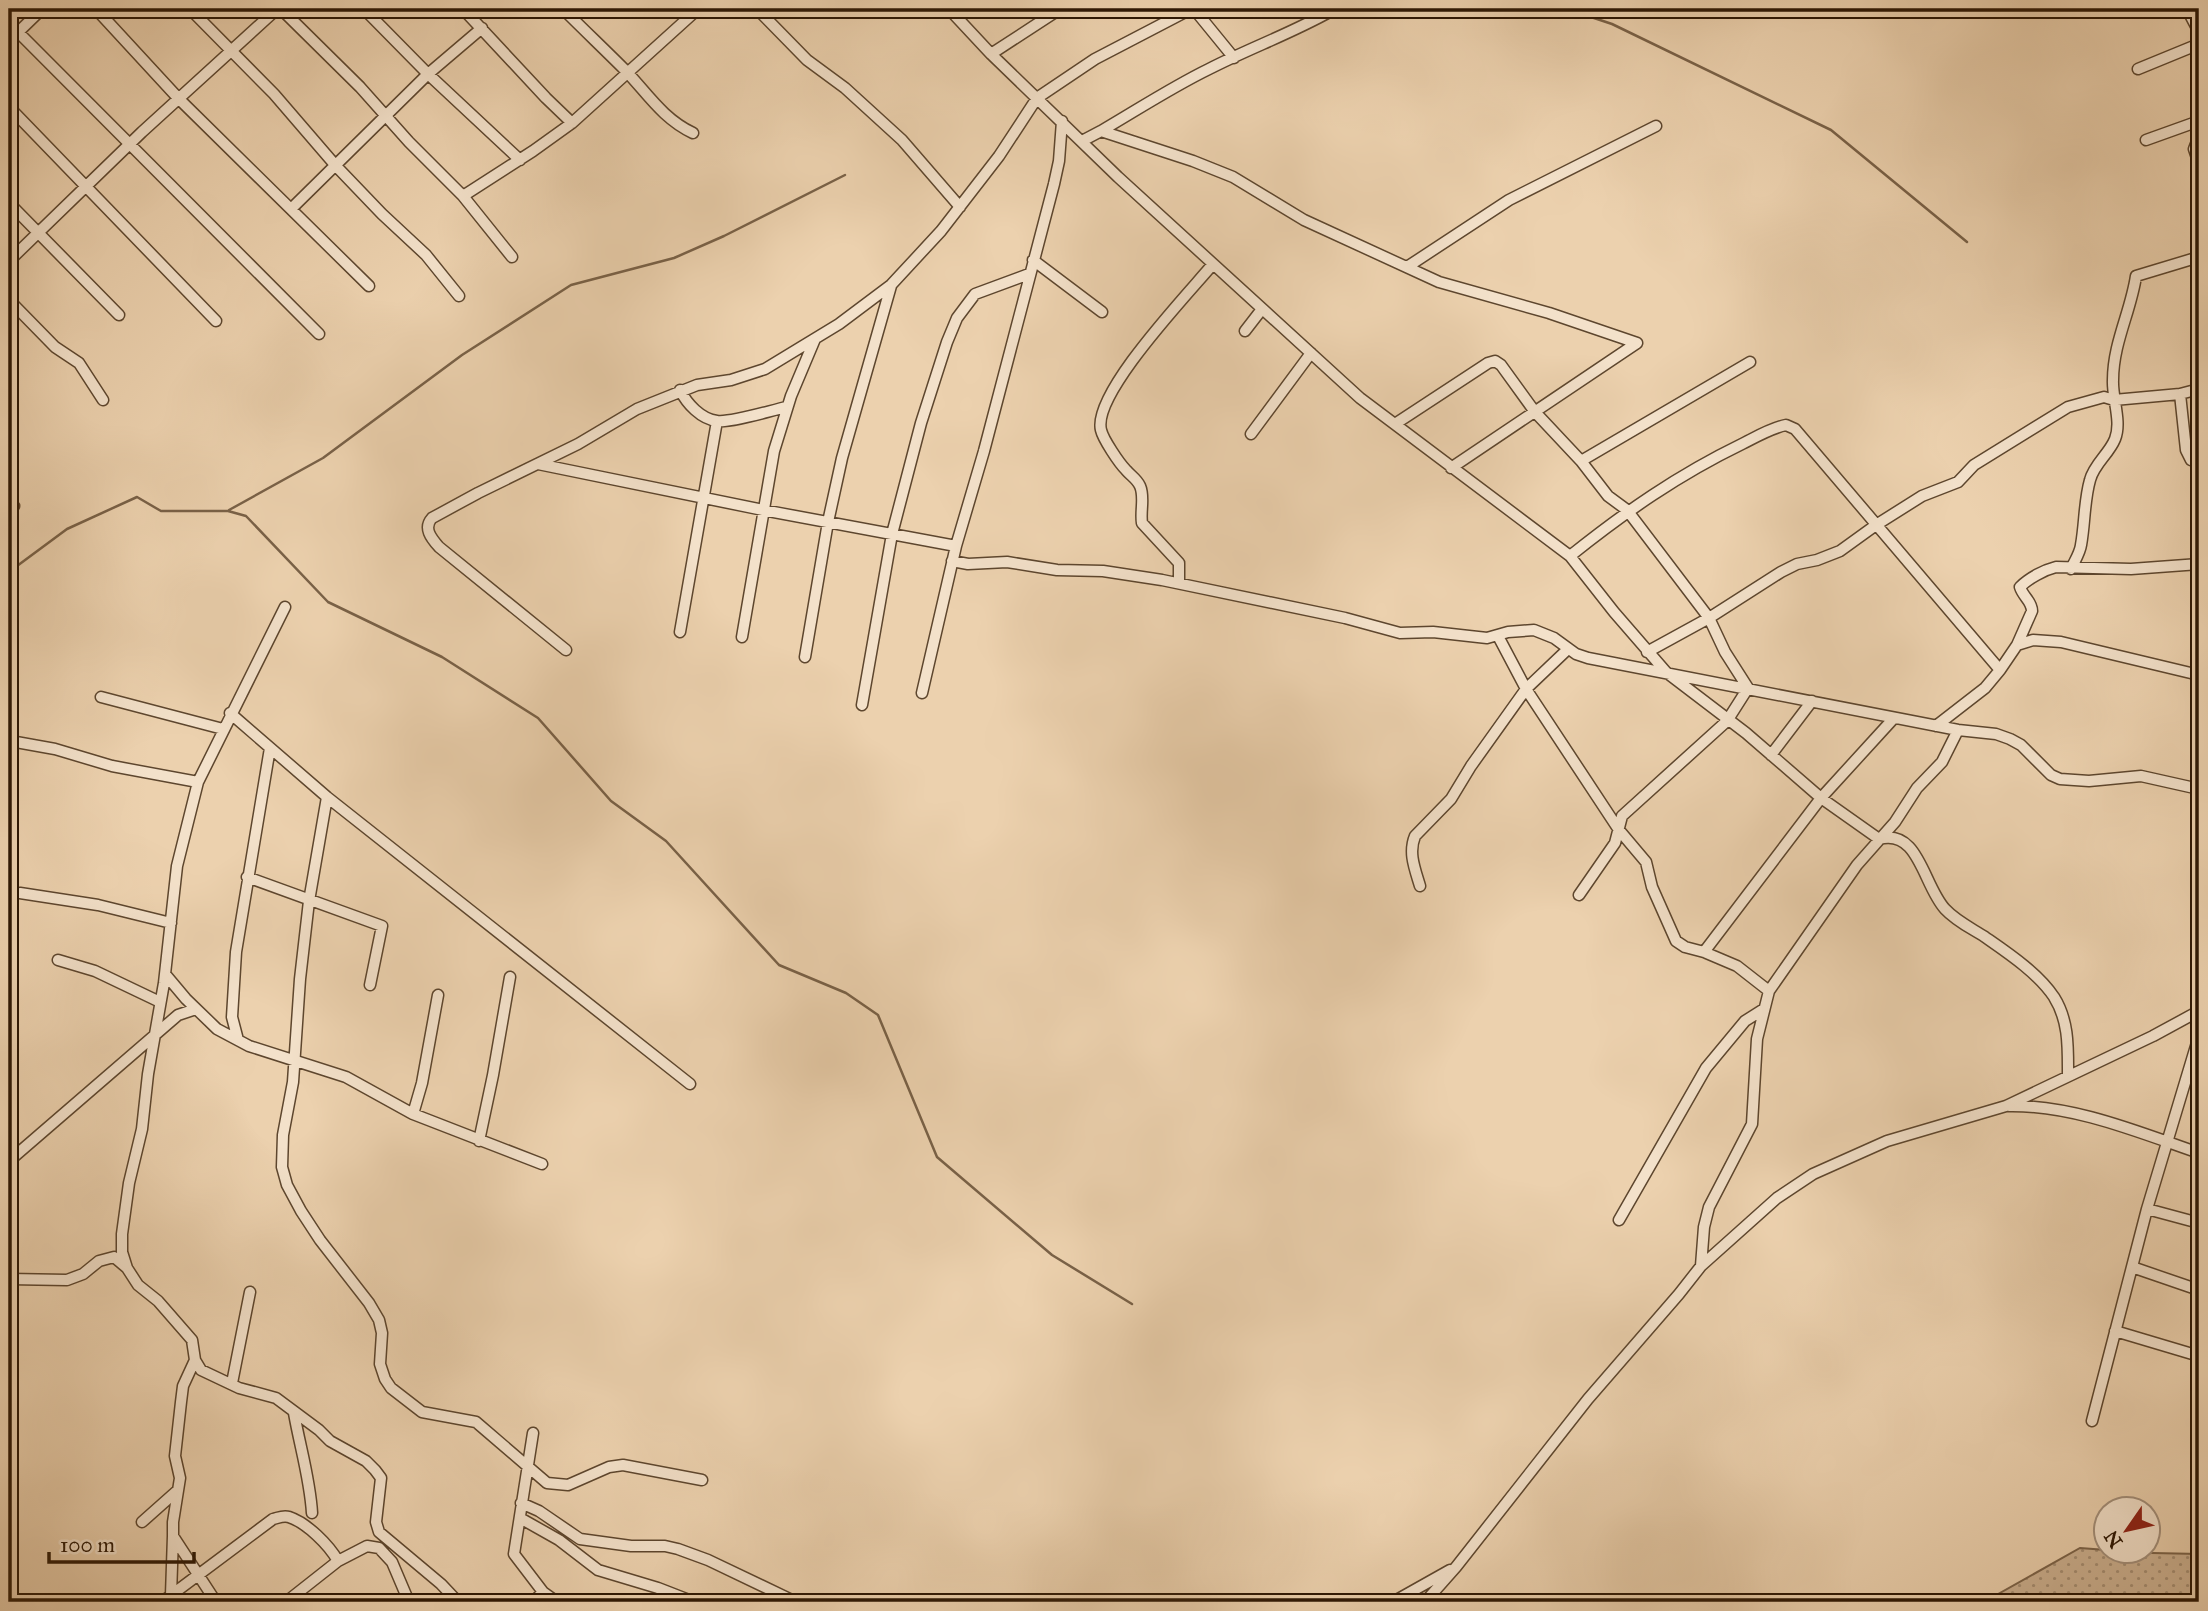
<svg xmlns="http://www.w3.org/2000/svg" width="2208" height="1611" viewBox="0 0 2208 1611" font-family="'IM FELL Great Primer',serif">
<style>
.grass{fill:url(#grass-dots);stroke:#7c644a;stroke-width:2}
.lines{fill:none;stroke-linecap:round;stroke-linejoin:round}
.stream{stroke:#796147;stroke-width:2.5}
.minor-casing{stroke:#5d462e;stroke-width:13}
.minor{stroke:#f3e1ca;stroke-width:10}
</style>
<defs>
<pattern id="grass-dots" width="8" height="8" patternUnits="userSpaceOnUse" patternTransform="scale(1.75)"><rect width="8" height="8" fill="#ccb191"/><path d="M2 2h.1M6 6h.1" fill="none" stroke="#a68f74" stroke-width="1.8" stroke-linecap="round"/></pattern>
</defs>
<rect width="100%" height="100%" fill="#ecd1ae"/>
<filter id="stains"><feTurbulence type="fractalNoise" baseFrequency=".00286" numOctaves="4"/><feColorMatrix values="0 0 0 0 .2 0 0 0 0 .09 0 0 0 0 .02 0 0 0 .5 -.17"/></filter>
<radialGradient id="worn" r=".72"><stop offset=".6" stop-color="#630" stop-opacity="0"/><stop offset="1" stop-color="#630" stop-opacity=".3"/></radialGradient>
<!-- grass -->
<path class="grass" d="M2080,1548L2106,1550V1552L2199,1554V1602H1984Z"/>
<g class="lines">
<!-- stream -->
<path class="stream" d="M1567,9L1612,24L1831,130L1967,242
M229,510L323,458L462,355L571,285L674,258L724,236L845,175
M9,568L17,566L67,529L137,497L161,511H228L246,516L328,602L442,657L538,718L611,801L666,841L779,965L846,993L878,1015L937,1157L1052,1255L1132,1304"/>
<!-- minor casing -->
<g class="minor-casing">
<path id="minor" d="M96,9L179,99L369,286
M190,9L274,94L336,166L382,214L426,255L459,296
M281,9L360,87L409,142L463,196L512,257
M364,9L428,74L520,160
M463,9L546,98L572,123
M949,9L991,54L1118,177L1360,398L1570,556L1614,612L1666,672L1746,733L1821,798L1879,839C1919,828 1923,885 1945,909C1956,921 1971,928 1985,937C2008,953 2038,973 2054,997C2069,1021 2068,1047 2068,1075
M1194,9L1234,58
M2187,9L2199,32
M565,11C585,31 605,50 625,70C647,93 663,119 693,133
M761,13L807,60L845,88L902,140L960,207
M9,23L319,334
M9,41L42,9
M991,54L1060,9
M2138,69L2199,44
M9,107L216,321
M1101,131C1137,110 1172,87 1209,69C1250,48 1292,33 1331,11
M2199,136L2194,149L2199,164
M2146,140L2199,121
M1082,141L1101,131L1193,161L1233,177L1304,220L1439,282L1549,313L1637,343
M463,196L533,151L572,123L698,9
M9,203L119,315
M291,209L428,74L482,28
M1033,260L1102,312
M9,261L142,132L277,9
M1407,267L1509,200L1656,126
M9,300L55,347L79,363L103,400
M1245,331L1262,309
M680,390C687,404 701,419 717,421C731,423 772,410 787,407
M2180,394L2186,450L2191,460L2199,463
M1395,424L1488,363L1495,361L1501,365L1535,412L1581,461L1608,496L1627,510L1709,618L1725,652L1748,688L1727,721L1622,816L1615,843L1579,895
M1251,434L1311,353
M1581,461L1750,362
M538,464L763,510L956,546
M1451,468L1637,343
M9,501L14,506
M1570,556C1625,512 1678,475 1742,444C1756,437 1771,428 1786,425L1795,429L2000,670
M952,561L968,564L1007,562L1057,570L1103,571L1162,580L1345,618L1400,633L1433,632L1487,638L1508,632L1534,630L1554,638L1576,654L1588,658L1958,730L1996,734L2010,739L2021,745L2051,775L2060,779L2089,781L2141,776L2199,789
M2071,569C2074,562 2080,553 2081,545C2085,523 2084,501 2090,480C2094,464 2109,454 2115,439C2122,422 2112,398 2113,380C2113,343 2131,311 2136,276L2199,257
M1179,583V563L1142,523C1140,511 1145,497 1140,486C1137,479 1131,476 1126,470C1119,463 1103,439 1101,430C1092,394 1188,294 1213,264
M680,632L717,421
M1498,636L1526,689L1619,830L1646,862L1652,887L1676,941L1685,947L1704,952L1737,966L1769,991
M742,637L774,451L791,396L815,339
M2017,645L2033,640L2061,642L2199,675
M566,650L439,547C431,538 423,528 432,518L478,493L578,444L637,409L697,385L731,380L765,369L839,324L891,285L941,231L999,156L1037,98L1095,59L1191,9
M1647,652L1709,618L1781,572L1797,564L1817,560L1840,551L1876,525L1922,496L1958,482L1974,465L2068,407L2104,397L2114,400L2180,394L2199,389
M805,657L828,522L842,458L891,286
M922,693L956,546L984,451L1054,184L1059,161L1062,121
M101,697L223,729
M862,705L892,534L921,423L947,342L957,318L975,294L1029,274
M230,713L327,797L690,1084
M1936,726L1985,688L2000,670L2017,645L2032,611C2032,601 2023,597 2020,587C2029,578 2044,570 2056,567L2131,569L2199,564
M16,742L55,749L112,766L198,782
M1771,755L1812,701
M327,797L309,901L300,979L293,1082L283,1135L282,1167L287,1185L301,1211L320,1240L369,1303L379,1320L382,1333L380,1364L385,1379L391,1388L422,1412L476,1422L547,1483L568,1485L609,1467L623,1465L702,1480
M247,877L382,926L370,985
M1420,886C1415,869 1408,853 1415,836L1451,799L1471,766L1526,689L1568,649
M20,893L98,905L171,923
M1704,952L1821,798L1894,718
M58,960L95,971L160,1002
M165,974L186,999L217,1029L249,1046L346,1077L413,1114L542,1164
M238,1040L232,1017L236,952L270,748
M2009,1106C2074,1105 2138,1132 2199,1153
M413,1114L422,1083L438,995
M479,1141L493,1075L510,977
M9,1161L178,1015L196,1009
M2147,1209L2199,1223
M1619,1220L1706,1068L1745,1021L1764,1009
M1701,1266L1777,1198L1813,1174L1887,1141L2006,1106L2153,1036L2199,1011
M2132,1267L2199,1290
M127,1268L122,1252V1234L129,1183L142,1129L148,1074L164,983L177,866L198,782L285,607
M9,1279L67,1280L83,1274L99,1261L114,1257L127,1268L138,1285L158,1301L192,1340L195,1360L201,1370L239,1388L276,1398L319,1430L330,1441L366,1461L375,1470L381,1478L376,1522L379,1532L441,1584L458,1602
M2115,1331L2199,1356
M195,1360L183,1386L181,1402L175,1456L180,1478L173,1522V1536L216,1602
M232,1383L250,1292
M294,1413C300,1447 310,1479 312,1513
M2092,1421L2147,1209L2199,1036
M533,1433L514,1554L543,1592L557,1602
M521,1503L539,1511L580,1539L631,1546H665L678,1549L708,1560L796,1602
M520,1518L559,1540L598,1570L658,1588L694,1602
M142,1522L178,1490
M171,1595L173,1536
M162,1602L273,1519C278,1518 283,1515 289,1517C307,1523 329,1545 338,1561L367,1546L379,1548L392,1562L409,1602
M286,1602L338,1561
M533,1602L543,1592
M1393,1602L1450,1570
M1425,1602L1456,1567L1588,1399L1679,1294L1701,1266L1704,1227L1709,1207L1752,1124L1757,1039L1769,991L1857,865L1895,822L1917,788L1942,762L1958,730"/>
</g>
<!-- minor -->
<use href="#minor" class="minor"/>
</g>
<!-- margin -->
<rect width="2208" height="1611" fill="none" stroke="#ecd1ae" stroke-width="35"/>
<rect x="10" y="10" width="2187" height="1590" fill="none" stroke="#2d1704" stroke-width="3.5"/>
<rect x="18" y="18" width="2173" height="1576" fill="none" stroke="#2d1704" stroke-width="2"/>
<!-- north arrow -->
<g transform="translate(2127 1530) rotate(236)"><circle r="33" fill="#f3e1ca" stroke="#a4907b" stroke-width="2"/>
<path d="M0-5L12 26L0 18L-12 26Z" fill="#8f2418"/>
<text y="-10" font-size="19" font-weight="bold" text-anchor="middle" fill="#2d1704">N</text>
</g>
<!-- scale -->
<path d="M49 1552v10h145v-10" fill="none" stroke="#2d1704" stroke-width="3.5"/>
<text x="60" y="1552" font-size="21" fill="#2d1704" stroke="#f3e1ca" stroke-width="5" paint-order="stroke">100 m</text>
<rect width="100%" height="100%" filter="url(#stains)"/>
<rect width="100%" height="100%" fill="url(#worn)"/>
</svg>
